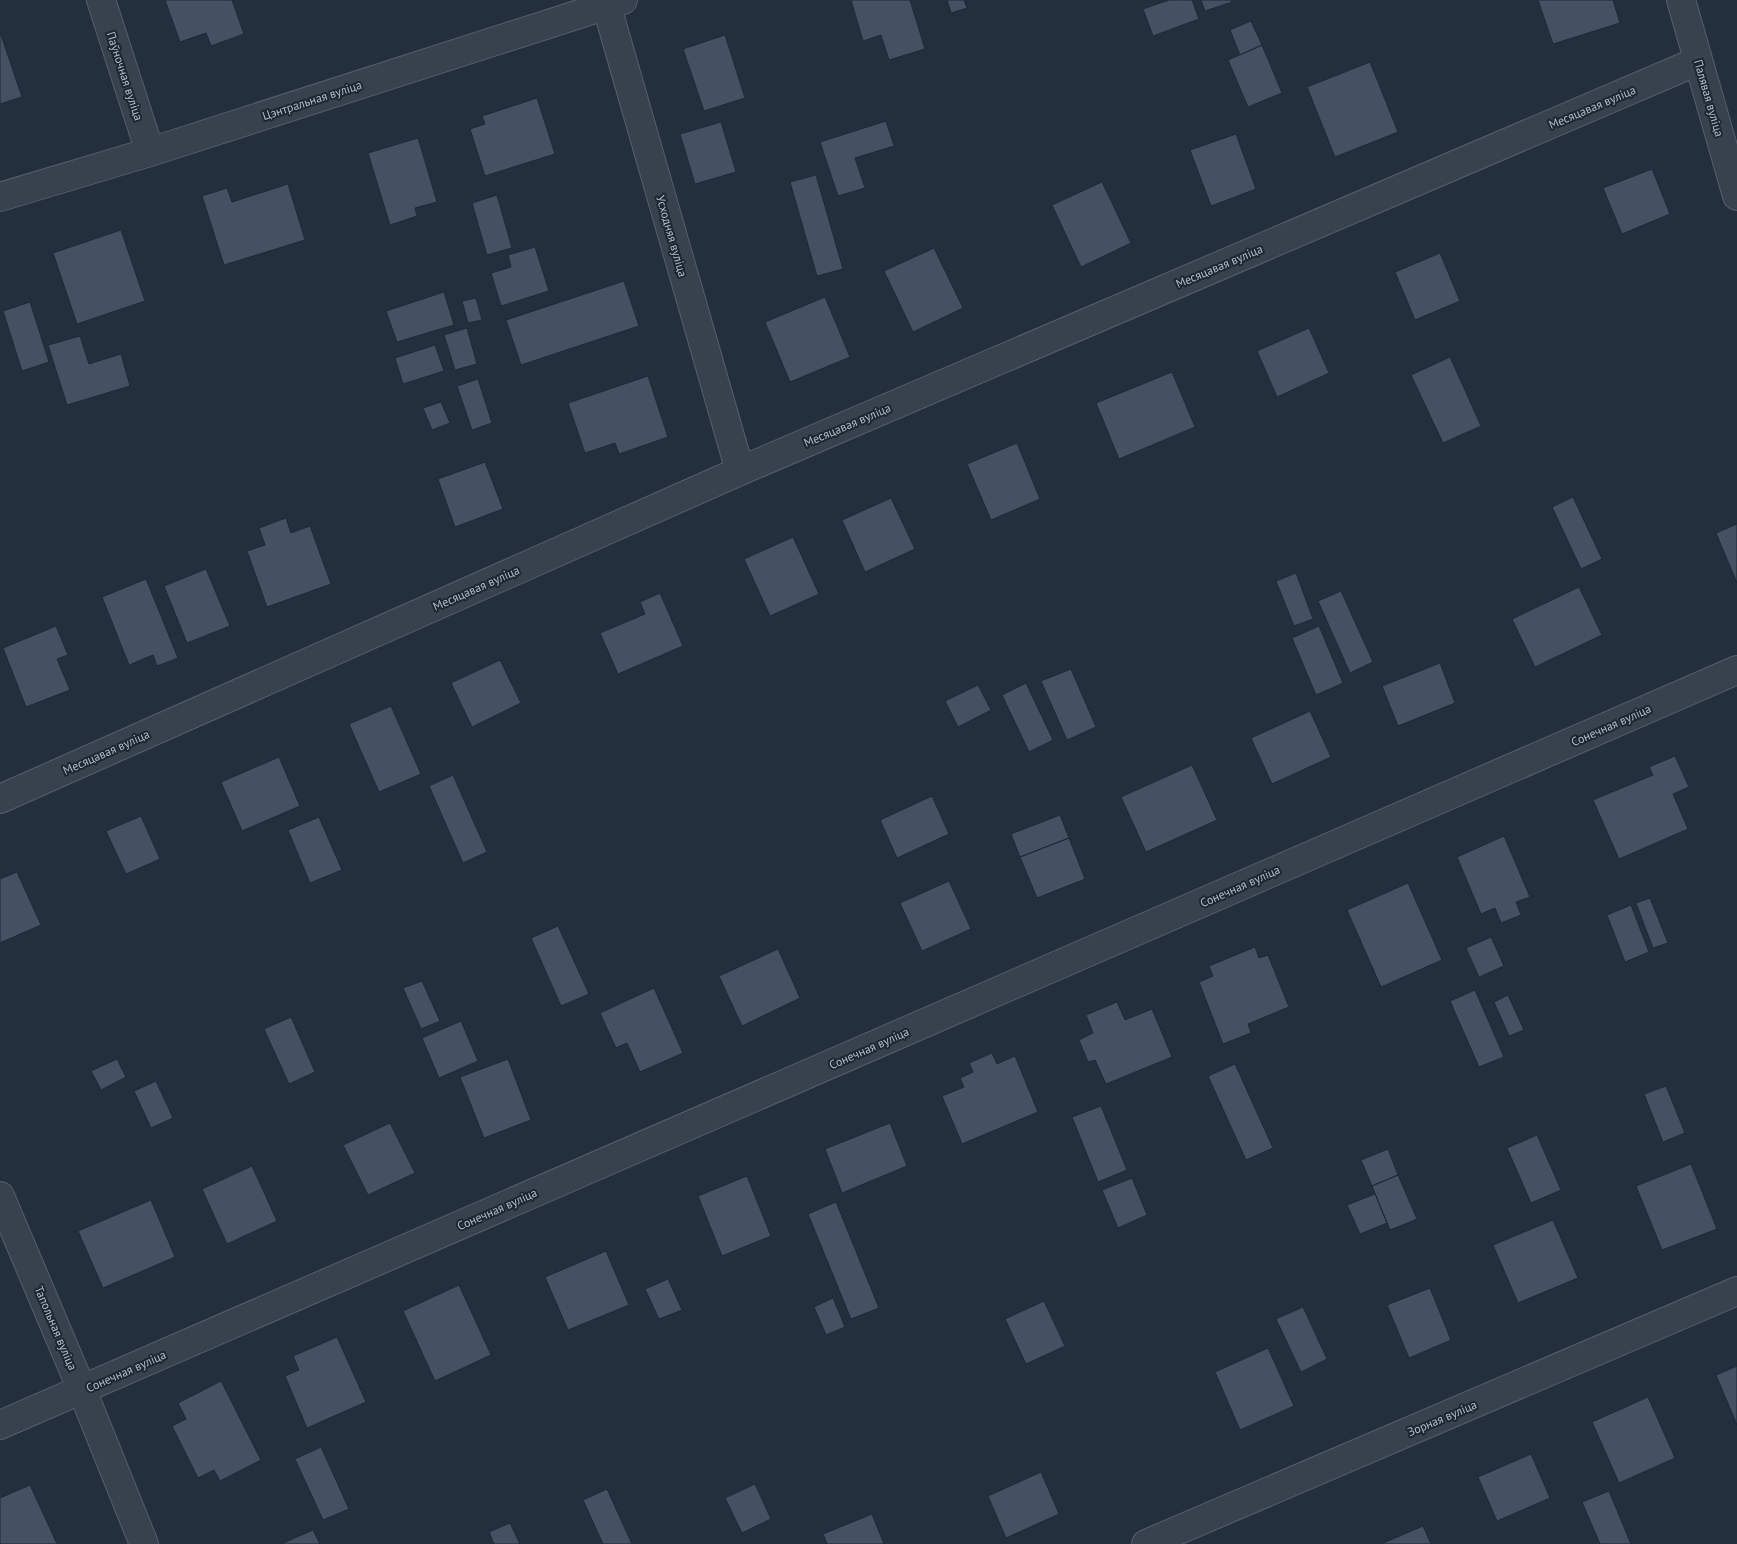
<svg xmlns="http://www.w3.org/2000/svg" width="1737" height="1544" viewBox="0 0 1737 1544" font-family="'PT Sans',sans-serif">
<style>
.building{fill:#455162;stroke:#1f2835}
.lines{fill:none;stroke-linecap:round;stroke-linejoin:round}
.street-casing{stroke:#565f6c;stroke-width:30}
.street{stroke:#38414e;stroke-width:28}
.labels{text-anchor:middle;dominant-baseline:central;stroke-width:4;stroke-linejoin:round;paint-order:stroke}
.street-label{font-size:12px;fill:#b4bcc9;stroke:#1d2633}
</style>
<rect width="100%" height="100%" fill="#242f3e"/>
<!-- building -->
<path class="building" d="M165,0H232L244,34L211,46L206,33L180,42Z
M851,0H910L925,49L889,60L881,35L863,41Z
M947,0H964L967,8L951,13Z
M1169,0H1192L1199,19L1153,36L1143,9Z
M1201,0H1231L1232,2L1205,11Z
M1538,0H1613L1620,23L1553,44Z
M1251,21L1262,45L1240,55L1230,30Z
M0,32L22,97L0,104Z
M725,35L745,98L704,111L683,49Z
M1262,45L1282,93L1248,107L1228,60Z
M1370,62L1398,132L1335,157L1307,87Z
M537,98L555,154L485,176L470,129L485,124L482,116Z
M886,121L894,146L855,158L865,188L838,196L820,142Z
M721,122L736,172L695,184L680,134Z
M1236,134L1256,189L1211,206L1190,150Z
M418,138L437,202L415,208L417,216L390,225L368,153Z
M1652,169L1670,214L1622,234L1603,188Z
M816,175L843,269L817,276L790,182Z
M1102,182L1131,243L1081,267L1052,205Z
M288,184L305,240L224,265L202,196L227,188L232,202Z
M497,195L512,248L487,255L472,203Z
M121,230L145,301L77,324L53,253Z
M535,247L549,291L501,306L491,273L511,267L508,255Z
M934,248L963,308L913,332L884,271Z
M1440,253L1460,301L1415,320L1395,272Z
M624,281L639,326L521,365L506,320Z
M444,292L454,325L397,342L386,311Z
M825,297L850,357L790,382L765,322Z
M476,298L482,320L468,323L462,301Z
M30,302L49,362L22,371L3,311Z
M467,328L477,364L455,370L444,335Z
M1309,328L1329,373L1277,397L1257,351Z
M80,336L89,364L121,354L130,386L67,405L48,345Z
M435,345L444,371L403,384L395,358Z
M1450,357L1481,426L1443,443L1411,375Z
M1172,372L1195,427L1119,459L1096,403Z
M648,376L668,437L619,454L615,443L585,453L568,403Z
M478,379L492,423L472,430L457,386Z
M441,402L450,423L432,430L423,408Z
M1017,443L1040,499L991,520L967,464Z
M485,462L503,509L455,527L438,479Z
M1573,497L1602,559L1581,569L1552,507Z
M891,498L915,549L865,572L842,520Z
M286,518L291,533L310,526L331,584L267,607L247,551L265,545L259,528Z
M1737,524V583L1716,533Z
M793,537L819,594L770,616L744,559Z
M206,569L230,626L187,643L164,586Z
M1296,573L1313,619L1294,626L1276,581Z
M146,579L178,658L157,666L153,655L129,665L102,597Z
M1579,587L1602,635L1535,667L1512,619Z
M1341,591L1373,662L1350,673L1318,601Z
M660,593L683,646L618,674L600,633L645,614L640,602Z
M56,626L68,655L57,659L70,690L26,707L3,648Z
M1319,626L1343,683L1316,695L1292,638Z
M500,660L521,703L472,727L451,683Z
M1440,663L1455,703L1398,726L1382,686Z
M1071,669L1096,727L1067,740L1041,681Z
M1026,683L1053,740L1029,752L1002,695Z
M978,685L991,710L958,727L945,701Z
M391,706L421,774L379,792L349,724Z
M1310,711L1331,757L1272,784L1251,738Z
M1675,756L1689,787L1673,794L1688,829L1619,859L1593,800L1653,775L1649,767Z
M279,757L300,806L242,831L221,782Z
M1192,765L1217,820L1146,852L1121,797Z
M453,775L487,852L463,863L429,786Z
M932,796L949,834L897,858L880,820Z
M1060,815L1069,838L1020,857L1011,834Z
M141,816L160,859L126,874L106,831Z
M319,817L342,870L310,883L288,830Z
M1504,836L1530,897L1516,902L1521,915L1501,923L1495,908L1481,914L1457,857Z
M1069,838L1085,879L1037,898L1020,857Z
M17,872L41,925L0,943V879Z
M949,881L971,929L922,951L900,903Z
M1408,883L1442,960L1381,987L1347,910Z
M1650,898L1668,943L1653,948L1636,903Z
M1631,905L1649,952L1625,962L1607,915Z
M558,926L589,994L561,1006L531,938Z
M1491,937L1504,966L1479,977L1466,948Z
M1255,947L1259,958L1268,955L1289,1007L1248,1024L1251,1033L1223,1044L1199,982L1213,976L1209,966Z
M778,949L800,998L742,1026L719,976Z
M422,981L440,1021L421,1029L403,988Z
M654,988L683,1053L640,1072L627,1043L616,1048L600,1013Z
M1475,990L1504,1057L1479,1067L1450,1001Z
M1508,995L1524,1030L1509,1036L1494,1002Z
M1117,1002L1125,1020L1152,1009L1172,1057L1106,1084L1095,1060L1088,1062L1079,1040L1093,1033L1086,1015Z
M291,1017L315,1072L289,1084L264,1029Z
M461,1021L478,1061L439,1078L422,1038Z
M992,1053L997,1064L1015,1056L1038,1112L962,1144L942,1096L964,1087L960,1078L973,1072L969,1063Z
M117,1059L126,1077L101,1090L91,1071Z
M508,1059L531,1120L484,1138L460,1077Z
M1235,1064L1273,1148L1246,1160L1208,1076Z
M156,1081L173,1118L151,1128L134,1091Z
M1666,1086L1685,1133L1663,1142L1644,1094Z
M1101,1106L1127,1170L1098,1182L1072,1117Z
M390,1123L415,1173L368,1195L343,1145Z
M890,1123L907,1166L842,1193L825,1149Z
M1537,1135L1561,1190L1531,1203L1507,1148Z
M1388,1149L1398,1175L1372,1186L1361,1160Z
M1691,1164L1717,1229L1662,1250L1636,1186Z
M252,1166L277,1221L227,1244L202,1189Z
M1398,1175L1417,1219L1390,1230L1372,1186Z
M747,1176L771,1236L722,1256L698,1196Z
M1132,1178L1147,1215L1118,1228L1102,1190Z
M1375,1194L1387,1223L1360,1234L1347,1205Z
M151,1200L175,1257L103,1288L78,1231Z
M836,1202L879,1308L851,1319L808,1214Z
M1553,1220L1578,1278L1518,1303L1493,1245Z
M606,1251L629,1305L568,1330L545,1277Z
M668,1279L682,1310L659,1319L645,1289Z
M459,1285L491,1355L435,1381L403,1311Z
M1430,1288L1451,1340L1409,1358L1387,1305Z
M833,1298L845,1327L826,1335L814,1307Z
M1044,1301L1065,1346L1026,1364L1005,1319Z
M1303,1307L1327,1359L1301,1372L1276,1319Z
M337,1337L366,1402L307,1428L285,1376L299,1370L293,1356Z
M1268,1348L1294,1406L1240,1430L1215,1372Z
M1737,1366V1425L1716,1375Z
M221,1381L261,1460L220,1481L214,1470L198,1478L172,1426L186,1419L178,1403Z
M1648,1397L1675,1458L1619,1483L1592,1422Z
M321,1447L349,1509L323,1520L295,1459Z
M1531,1454L1550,1498L1497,1521L1478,1477Z
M1041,1472L1059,1514L1006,1538L988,1496Z
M755,1484L771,1519L742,1533L725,1498Z
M30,1485L57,1544H0V1498Z
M607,1489L632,1544H603L583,1500Z
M1609,1491L1631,1544H1600L1582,1502Z
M872,1514L884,1544H827L823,1534Z
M510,1523L520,1544H494L489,1532Z
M1423,1526L1431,1544H1381Z
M313,1530L320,1544H281Z"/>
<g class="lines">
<!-- street casing -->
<g class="street-casing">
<path id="street" d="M101,0L150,152
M605,0L740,471
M1681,0L1737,196
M0,197L150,152L623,0
M0,799L740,471L1698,61
M0,1196L82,1390L144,1544
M0,1425L1737,670
M1146,1544L1737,1291"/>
</g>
<!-- street -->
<use href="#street" class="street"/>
</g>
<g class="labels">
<!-- street labels -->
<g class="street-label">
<text transform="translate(125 76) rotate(72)">Паўночная вуліца</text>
<text transform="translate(1709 98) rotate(74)">Палявая вуліца</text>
<text transform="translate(312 100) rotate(-18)">Цэнтральная вуліца</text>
<text transform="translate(1592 107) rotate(-23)">Месяцавая вуліца</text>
<text transform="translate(672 236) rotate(74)">Усходняя вуліца</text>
<text transform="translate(1219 266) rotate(-23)">Месяцавая вуліца</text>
<text transform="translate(847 425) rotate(-23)">Месяцавая вуліца</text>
<text transform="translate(476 588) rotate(-24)">Месяцавая вуліца</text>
<text transform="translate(1611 725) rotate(-24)">Сонечная вуліца</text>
<text transform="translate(106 752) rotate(-24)">Месяцавая вуліца</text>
<text transform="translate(1240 886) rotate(-24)">Сонечная вуліца</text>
<text transform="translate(869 1048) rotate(-24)">Сонечная вуліца</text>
<text transform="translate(497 1209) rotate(-24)">Сонечная вуліца</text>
<text transform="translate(56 1328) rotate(67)">Тапольная вуліца</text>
<text transform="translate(126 1371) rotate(-24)">Сонечная вуліца</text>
<text transform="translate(1442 1418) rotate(-23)">Зорная вуліца</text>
</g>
</g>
</svg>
